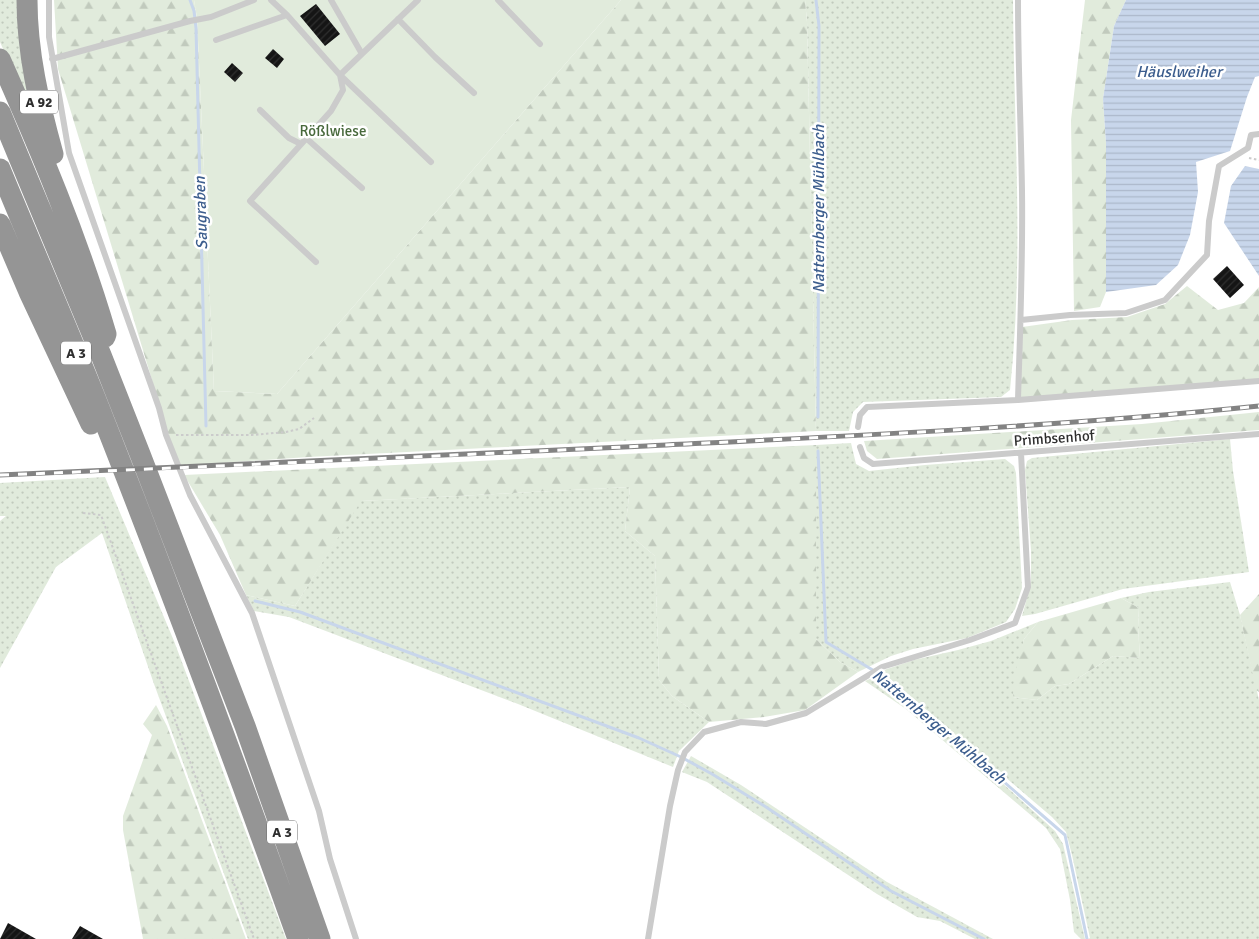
<svg xmlns="http://www.w3.org/2000/svg" width="1259" height="939" viewBox="0 0 1259 939" font-family="Signika,sans-serif">
<style>
.grass{fill:url(#grass-dots)}
.forest{fill:url(#forest-firs)}
.green{fill:#e1ebdc}
.water{fill:url(#water-rules)}
.lines{fill:none;stroke-linecap:round;stroke-linejoin:round}
.stream{stroke:#c8d6eb;stroke-width:3}
.building{fill:url(#building-hatch)}
.path{stroke:#cbcbcb;stroke-width:2;stroke-dasharray:2.5 2.5;stroke-linecap:butt}
.lane{stroke:#cbcbcb;stroke-width:6}
.highway{stroke:#959595;stroke-width:21}
.rail-casing{stroke:#838383;stroke-width:5}
.rail{stroke:#fff;stroke-width:3;stroke-dasharray:9;stroke-linecap:butt}
.labels{text-anchor:middle;dominant-baseline:central;stroke-width:5;stroke-linejoin:round;paint-order:stroke}
.shield{fill:#fff;stroke:#6d6d6d;stroke-width:1}
.shield-label{font-size:14px;font-weight:bold;fill:#2e2e2e}
.park-label{font-size:15px;fill:#48693c;stroke:#fff}
.street-label{font-size:15px;fill:#2e2e2e;stroke:#fff}
.water-label{font-size:16px;font-style:italic;fill:#3d5e8e;stroke:#fff}
</style>
<defs>
<pattern id="grass-dots" width="8" height="8" patternUnits="userSpaceOnUse" patternTransform="scale(1.25)"><rect width="8" height="8" fill="#e1ebdc"/><path d="M2 2h.1M6 6h.1" fill="none" stroke="#c1cabd" stroke-width="1.8" stroke-linecap="round"/></pattern>
<pattern id="forest-firs" width="22" height="20" patternUnits="userSpaceOnUse" patternTransform="scale(1.25)"><rect width="22" height="20" fill="#e1ebdc"/><path d="M5 1l3.5 6h-7zM16 11l3.5 6h-7z" fill="#c1cabd"/></pattern>
<pattern id="water-rules" width="6" height="5" patternUnits="userSpaceOnUse" patternTransform="scale(1.25)"><rect width="6" height="5" fill="#c8d6eb"/><path d="M0 2.5h6" fill="none" stroke="#acb8ca"/></pattern>
<pattern id="building-hatch" width="6" height="6" patternUnits="userSpaceOnUse" patternTransform="scale(1.25)"><rect width="6" height="6" fill="#151515"/><path d="M-1 1l2-2M0 6l6-6M5 7l2-2" fill="none" stroke="#2f2f2f"/></pattern>
</defs>
<rect width="100%" height="100%" fill="#fff"/>
<!-- grass -->
<path class="grass" d="M0,0H21L32,93L24,96L0,42Z
M805,0H1013C1014,130 1024,260 1010,390L1001,397L863,402L853,412L849,431H816L807,22Z
M1230,439L1233,471L1249,572L1123,589L1035,614L1022,616L1029,591L1031,580V551L1025,470L1027,461L1032,458Z
M851,443L856,464L869,471L925,465L1005,459L1014,466L1016,473L1022,588L1015,609L1006,622L967,638L913,649L891,656L858,672L840,662L816,639V445Z
M105,477L174,641L286,939H248L154,684L102,533L56,567L0,668V521L6,516H0V483Z
M630,487L625,531L655,556L659,680L672,696L709,722L679,751L673,767L518,704L289,617L254,611L246,595L295,606L360,501Z
M1230,582L1240,615L1259,700V939H1088L1090,938L1072,855L1066,832L1052,817L1032,800L881,671L914,660L958,650L991,641L1038,622L1024,639L1013,697L1037,700L1055,686L1069,684L1113,656L1140,658L1138,627L1139,608L1121,598L1149,592Z
M872,678L909,703L978,761L1055,831L1063,844L1085,939H1081L1074,932L1070,900L1060,849L1046,828L906,709L865,681Z
M691,756L741,785L887,882L993,939H975L940,921L917,917L877,894L707,782L682,772Z"/>
<!-- forest -->
<path class="forest" d="M54,0H194L197,18L214,391L277,394L621,0H805L807,22L816,431L308,457L178,466L58,69Z
M1085,0H1126L1114,26L1103,99L1106,143V292L1100,307L1074,311L1071,120Z
M1187,286L1218,310L1244,303L1259,287V381L1018,400L1022,327L1072,320L1127,317L1165,304Z
M1259,412V430L877,459L867,451L864,441L1142,424Z
M816,445V639L840,662L858,672L805,710L764,717L709,722L672,696L659,680L655,556L625,531L630,487L361,501L295,606L246,595L220,535L184,475Z
M1259,594V692L1256,690L1240,615Z
M1121,598L1139,608L1138,627L1140,658L1113,656L1069,684L1055,686L1037,700L1013,697L1014,677L1024,639L1038,622Z
M156,705L167,726L246,939H143L123,830V816L152,735L143,724Z"/>
<!-- green -->
<path class="green" d="M194,0H621L277,394L214,391L197,18Z"/>
<!-- water -->
<path class="water" d="M1126,0H1259V76L1255,77L1247,97L1230,151L1196,162L1198,192L1190,235L1178,265L1156,285L1106,292V143L1103,99L1114,26Z
M1245,166L1259,169V276L1224,223L1231,186Z"/>
<g class="lines">
<!-- stream -->
<path class="stream" d="M190,0L194,11L196,28L206,426
M816,0L819,26L818,417
M818,451L826,642L881,675L1065,835L1087,939
M255,601L300,612L639,738L681,757L712,774L766,807L891,891L984,939"/>
</g>
<!-- building -->
<path class="building" d="M316,4L340,34L325,46L300,16Z
M273,49L284,59L277,68L265,58Z
M232,63L243,73L235,82L224,72Z
M1227,266L1244,285L1230,298L1213,279Z
M8,923L36,939H0Z
M80,926L103,939H72Z"/>
<g class="lines">
<!-- path -->
<path class="path" d="M1249,158L1259,160
M176,435H252L286,432L299,429L314,418
M83,513L101,515L254,939"/>
<!-- lane -->
<path class="lane" d="M49,0V37L69,153L159,408L166,435L190,495L252,613L319,811L330,859L356,939
M331,0L362,54
M418,0L340,75L431,162
M498,0L540,44
M287,15L340,75L343,90L331,111L250,201L316,262
M398,19L435,57L474,93
M216,40L287,15L271,0
M52,59L190,21L211,17L254,0
M260,110L289,138L301,144
M306,138L362,188
M1021,320L1070,315L1126,313L1165,300L1207,255L1209,221L1219,166L1248,148L1251,135L1259,134
M1018,400L1259,381
M858,427L860,415L867,407L1018,400C1020,331 1023,260 1022,191C1021,127 1018,64 1018,0
M860,447L864,458L873,464L1259,434
M648,939L670,806L678,770L685,752L704,732L741,722L766,724L806,713L882,667L970,640L1015,623L1028,587L1021,453"/>
<!-- highway -->
<path class="highway" d="M27,0C27,52 39,104 53,154
M0,59C40,149 78,239 106,334L105,337
M0,112L101,355L140,454L245,726L320,939
M0,169C33,249 68,329 100,410C169,585 235,762 298,939
M0,224L29,292L91,424"/>
<!-- rail casing -->
<g class="rail-casing">
<path id="rail" d="M0,475C215,467 430,456 646,446C850,436 1055,427 1259,406"/>
</g>
<!-- rail -->
<use href="#rail" class="rail"/>
</g>
<g class="labels">
<!-- shield labels -->
<g class="shield">
<rect x="20" y="90.5" width="38" height="23" rx="4"/>
<rect x="61" y="341.5" width="30" height="23" rx="4"/>
<rect x="267" y="820.5" width="30" height="23" rx="4"/>
</g>
<g class="shield-label">
<text x="39" y="102">A 92</text>
<text x="76" y="353">A 3</text>
<text x="282" y="832">A 3</text>
</g>
<!-- park labels -->
<g class="park-label">
<text x="333" y="131">Rößlwiese</text>
</g>
<!-- street labels -->
<g class="street-label">
<text transform="translate(1054 438) rotate(-4)">Primbsenhof</text>
</g>
<!-- water labels -->
<g class="water-label">
<text x="1179" y="72">Häuslweiher</text>
<text transform="translate(819 209) rotate(-90)">Natternberger Mühlbach</text>
<text transform="translate(201 213) rotate(-92)">Saugraben</text>
<text transform="translate(939 727) rotate(40)">Natternberger Mühlbach</text>
</g>
</g>
</svg>
